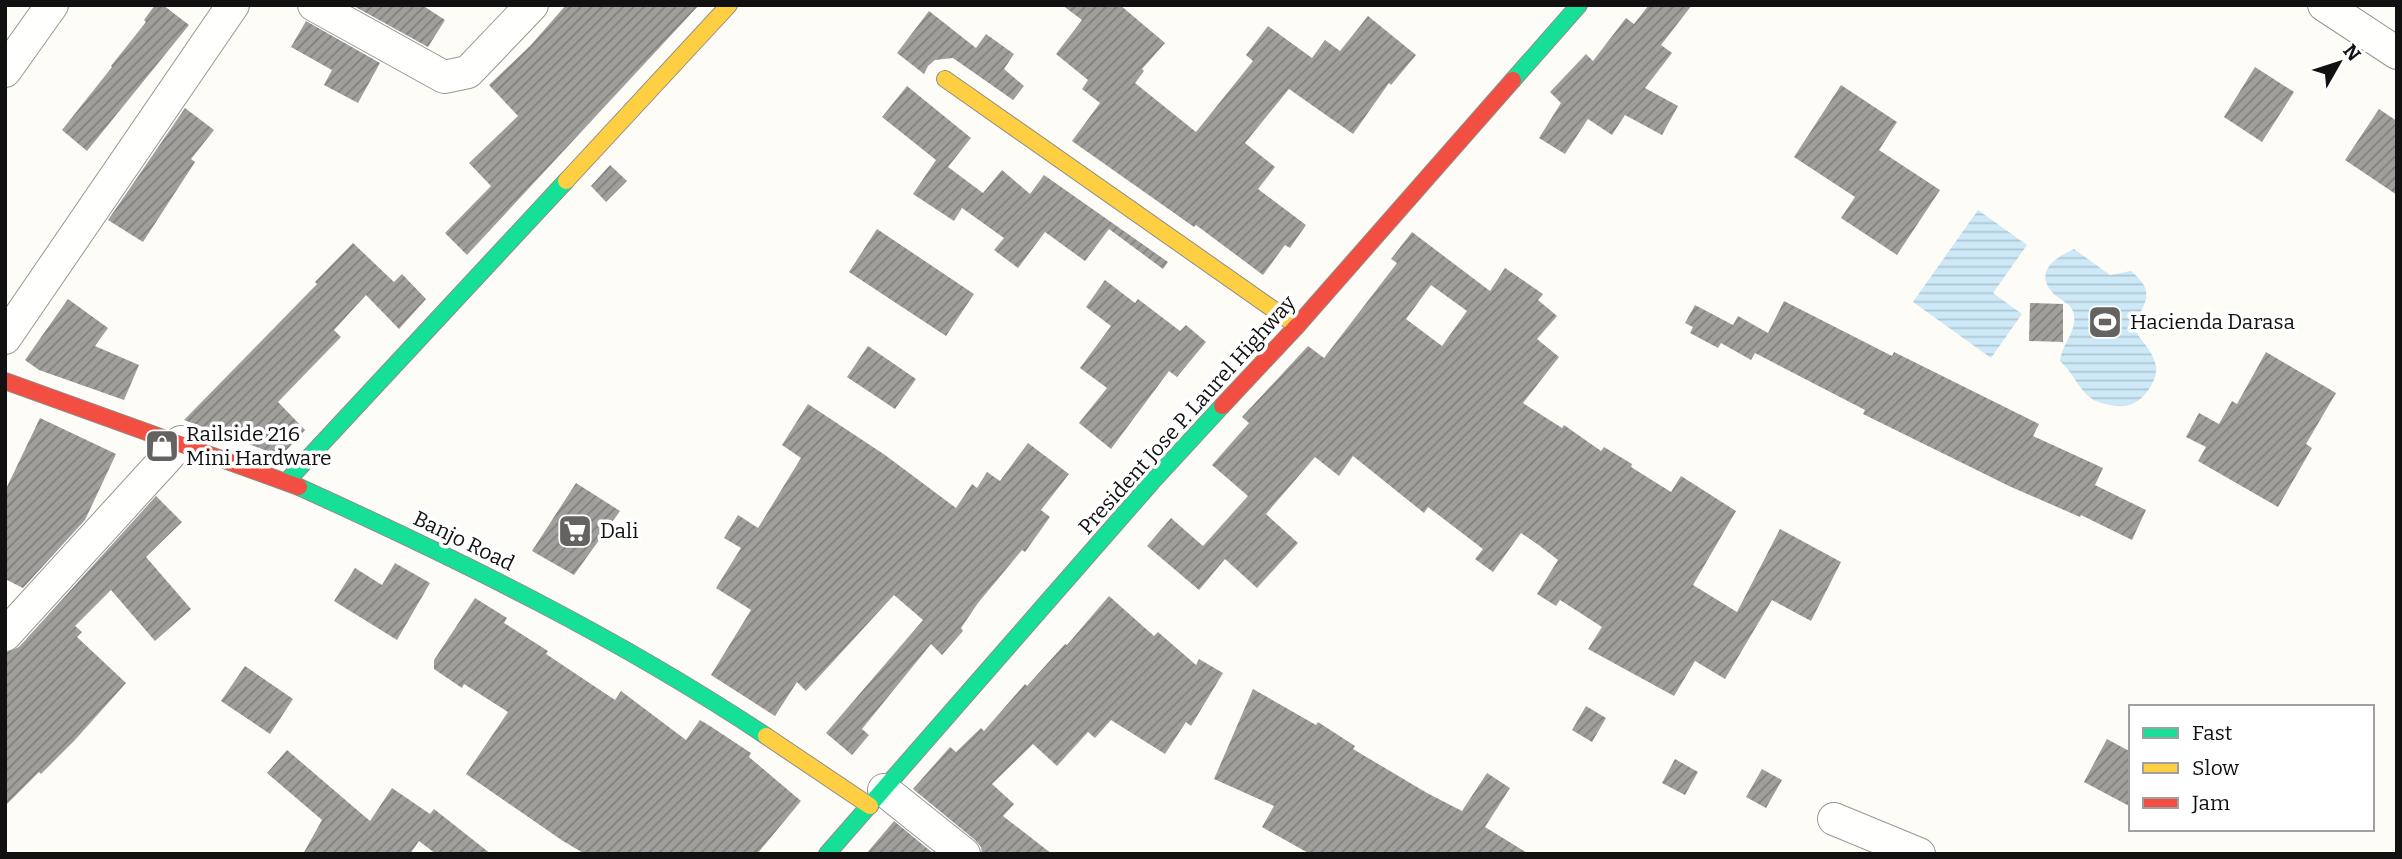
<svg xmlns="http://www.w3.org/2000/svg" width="2402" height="859" viewBox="0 0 2402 859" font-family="Bitter,serif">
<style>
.water{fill:url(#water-rules)}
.building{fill:url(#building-hatch);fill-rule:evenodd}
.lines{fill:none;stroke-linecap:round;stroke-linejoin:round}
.street-casing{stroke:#979795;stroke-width:34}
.fast-casing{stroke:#8e8d8b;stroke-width:18}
.slow-casing{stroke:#8e8d8b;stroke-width:18}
.jam-casing{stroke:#8e8d8b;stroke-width:18}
.street{stroke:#fffffe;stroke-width:32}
.fast{stroke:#16e098;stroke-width:16}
.slow{stroke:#ffcf43;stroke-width:16}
.jam{stroke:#f24e42;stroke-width:16}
.labels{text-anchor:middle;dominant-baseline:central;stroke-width:7;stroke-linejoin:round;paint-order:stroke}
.poi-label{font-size:21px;fill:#111;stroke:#fff;text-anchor:start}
.street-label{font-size:21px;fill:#111;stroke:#fff}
</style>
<defs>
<pattern id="water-rules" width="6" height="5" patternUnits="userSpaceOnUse" patternTransform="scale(1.75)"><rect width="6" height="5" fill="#cde8f7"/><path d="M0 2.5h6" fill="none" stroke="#afc6d3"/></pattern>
<pattern id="building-hatch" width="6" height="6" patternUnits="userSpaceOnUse" patternTransform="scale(1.75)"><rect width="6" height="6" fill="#a19f9c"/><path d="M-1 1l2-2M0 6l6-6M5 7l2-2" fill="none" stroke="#82807e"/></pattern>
</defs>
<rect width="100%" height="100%" fill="#fdfcf7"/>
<!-- water -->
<path class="water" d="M1978,210L2027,245L1993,293L2022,314L1991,358L1913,302Z
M2074,249L2110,275L2131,271C2158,294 2143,301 2134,329C2141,341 2154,352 2156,367C2158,380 2143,402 2129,405C2120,408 2100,404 2092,399C2078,389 2073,372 2060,361C2062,344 2076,333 2074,316C2073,303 2060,301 2053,293C2033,272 2056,257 2074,249Z"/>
<!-- building -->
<path class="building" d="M155,5H163L189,25L87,151L62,130L112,67L111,66L146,22L144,20Z
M352,5H422L445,20L428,47Z
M566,5H699L467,255L445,233L491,186L469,163L518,116L489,85L531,45Z
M1062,5H1120L1165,43L1142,69L1144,71L1135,83L1196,132L1253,61L1246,55L1268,26L1312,58L1325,40L1340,51L1368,16L1416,55L1391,85L1389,83L1353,134L1289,89L1245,143L1275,167L1258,189L1306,225L1290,248L1285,245L1263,275L1196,225L1194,227L1072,141L1100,103L1082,89L1088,80L1056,54L1082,20Z
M1649,5H1692L1661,45L1672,53L1645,88L1678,106L1662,135L1625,115L1612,135L1588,119L1565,154L1539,138L1561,103L1550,92L1586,54L1593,61L1626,18L1634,24Z
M929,11L976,48L986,34L1014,54L1004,69L1024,86L1013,100L953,58L935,60L928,66L924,74L897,53Z
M306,21L380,63L358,103L324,85L332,70L291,47Z
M2255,67L2294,92L2262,142L2224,117Z
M1841,85L1897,122L1879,150L1940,190L1897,255L1841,218L1855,197L1794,157Z
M907,86L971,138L948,167L983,193L1002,170L1030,194L1044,175L1168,262L1163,269L1109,229L1085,261L1045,232L1018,268L994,250L1004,238L962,208L954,221L913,194L936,160L882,117Z
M185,108L214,130L191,159L195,162L143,242L108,220Z
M2379,109L2397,121V195L2345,160Z
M610,165L627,181L606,202L591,186Z
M877,229L974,294L946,336L849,272Z
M1412,232L1490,291L1505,268L1543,294L1538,300L1557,316L1537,339L1559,357L1523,403L1562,428L1564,425L1601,451L1604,447L1632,464L1631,467L1671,492L1681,476L1736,511L1693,585L1737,612L1780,529L1841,562L1811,621L1772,600L1725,679L1695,661L1674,696L1588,649L1602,627L1560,600L1556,606L1537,594L1558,560L1540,546L1521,533L1493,572L1475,559L1483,549L1428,507L1424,513L1353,456L1339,476L1315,457L1266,514L1298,543L1257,588L1225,559L1199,590L1147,546L1171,518L1203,546L1248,496L1212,465L1249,423L1242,417L1308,346L1324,358L1397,263L1391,259ZM1431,285L1467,311L1442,346L1406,319Z
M353,243L394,282L402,274L426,299L399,329L366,295L334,330L341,337L278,402L305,430L281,456L184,420L317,284L315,282Z
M1105,280L1135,303L1138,299L1180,331L1186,325L1206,342L1177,377L1169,371L1111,449L1079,423L1107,388L1080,368L1111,326L1086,307Z
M68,299L108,328L95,346L139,365L124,400L39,370L25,360Z
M1784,301L1892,356L1894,352L2039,424L2033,436L2103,468L2095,485L2146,510L2132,540L2081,515L2080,517L2009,486L1863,414L1865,410L1755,353L1751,360L1721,343L1718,348L1690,333L1693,327L1685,323L1695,305L1733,325L1738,316L1768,333Z
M2030,303L2063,304V342L2029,341Z
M868,346L916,379L895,409L847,377Z
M2266,352L2336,393L2306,444L2312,448L2278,507L2198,461L2206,447L2186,437L2199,413L2219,424L2232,401L2237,404Z
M808,404L885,455L956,508L972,484L977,488L987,472L1000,481L1028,443L1069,474L1041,510L1050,517L1025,552L1022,550L978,603L961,628L963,631L942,655L931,644L862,729L869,735L852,755L826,733L923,620L894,595L806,691L797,682L775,716L711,675L751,610L716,588L741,548L724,538L738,515L758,528L801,458L782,445Z
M40,418L116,454L85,520L23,588L5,579V491Z
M576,483L620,511L574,575L532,551Z
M156,496L182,522L146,557L191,609L155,641L111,590L75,626L82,632L77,637L126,683L74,741L41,774L39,772L5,806V653L19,647Z
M395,563L430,583L397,640L334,601L355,568L382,585Z
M1109,596L1154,636L1158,632L1196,665L1199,659L1223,673L1191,726L1186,722L1165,754L1111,720L1095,738L1088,732L1057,766L1033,744L992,784L1014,804L1003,816L1052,854H982L981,847L975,840L913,789L950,747L956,752L981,728L984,731L1025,684L1027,686L1065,644L1067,645Z
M475,598L507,618L504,623L548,651L546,654L615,700L621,691L686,740L700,720L710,726L751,753L749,757L801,801L757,854H585L563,841L466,774L508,712L464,684L462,688L434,669V660Z
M245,666L293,699L270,734L221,701Z
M1253,689L1316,725L1318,722L1355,746L1353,749L1427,793L1462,811L1487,773L1510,788L1485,827L1529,854H1310L1262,827L1274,806L1214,779Z
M1586,706L1606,718L1592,742L1572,730Z
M2107,739L2131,752V807L2084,782Z
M287,750L370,821L392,788L430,814L434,809L491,854H436L419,841L410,854H303L322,820L267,773Z
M1675,759L1698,772L1685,795L1662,783Z
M1762,769L1782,780L1766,808L1746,797Z
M894,821L934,854H866Z"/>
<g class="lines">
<!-- street casing -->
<g class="street-casing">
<path id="street" d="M314,5L444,77L468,72L532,5
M2324,5L2397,53
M5,71L52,5
M5,338L233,5
M5,635L181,442
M884,790L964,854
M1834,819L1919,854"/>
</g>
<!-- fast casing -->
<g class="fast-casing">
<path id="fast" d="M1513,80L1579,5
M287,481L566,181
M299,487C460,560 619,638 766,736
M827,854L1152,482L1222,406"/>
</g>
<!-- slow casing -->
<g class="slow-casing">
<path id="slow" d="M945,79L1297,326
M566,181L729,5
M766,736L870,806"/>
</g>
<!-- jam casing -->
<g class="jam-casing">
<path id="jam" d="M5,381L299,487
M1222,406L1297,326L1513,80"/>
</g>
<!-- street -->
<use href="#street" class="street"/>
<!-- fast -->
<use href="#fast" class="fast"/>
<!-- slow -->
<use href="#slow" class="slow"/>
<!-- jam -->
<use href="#jam" class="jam"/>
</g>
<!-- icons -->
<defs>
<g id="stadium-square" transform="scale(1.75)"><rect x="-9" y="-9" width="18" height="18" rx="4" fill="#646362" stroke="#fff"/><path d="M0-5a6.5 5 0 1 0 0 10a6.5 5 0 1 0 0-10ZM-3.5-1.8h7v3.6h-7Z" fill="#fff"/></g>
<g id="shop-square" transform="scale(1.75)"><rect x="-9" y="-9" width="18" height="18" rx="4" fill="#646362" stroke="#fff"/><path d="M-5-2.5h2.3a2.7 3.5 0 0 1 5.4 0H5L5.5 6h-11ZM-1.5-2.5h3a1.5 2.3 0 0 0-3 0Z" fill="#fff"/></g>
<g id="supermarket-square" transform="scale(1.75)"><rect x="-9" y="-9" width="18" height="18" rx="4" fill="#646362" stroke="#fff"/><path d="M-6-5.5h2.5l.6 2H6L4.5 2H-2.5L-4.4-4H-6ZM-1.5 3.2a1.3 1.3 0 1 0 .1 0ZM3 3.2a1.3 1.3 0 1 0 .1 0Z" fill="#fff"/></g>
</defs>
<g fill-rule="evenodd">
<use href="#stadium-square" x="2105" y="322"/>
<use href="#shop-square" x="162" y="446"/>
<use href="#supermarket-square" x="575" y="531"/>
</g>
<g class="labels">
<!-- poi labels -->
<g class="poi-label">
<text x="2130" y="322">Hacienda Darasa</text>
<text x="186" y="434">Railside 216<tspan x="186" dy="24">Mini Hardware</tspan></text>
<text x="600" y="531">Dali</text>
</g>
<!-- street labels -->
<g class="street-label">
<text transform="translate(1187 415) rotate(-48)">President Jose P. Laurel Highway</text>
<text transform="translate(464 541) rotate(26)">Banjo Road</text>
</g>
</g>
<!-- border -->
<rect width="2402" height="859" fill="none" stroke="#111111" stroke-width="14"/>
<!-- legend -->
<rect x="2129" y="705" width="245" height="126" fill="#ffffff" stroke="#a0a0a0" stroke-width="2"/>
<rect x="2143" y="728" width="35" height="10" fill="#16e098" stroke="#a0a0a0" stroke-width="2"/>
<text x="2192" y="740" font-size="21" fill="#111111">Fast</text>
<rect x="2143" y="763" width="35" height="10" fill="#ffcf43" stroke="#a0a0a0" stroke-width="2"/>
<text x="2192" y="775" font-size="21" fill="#111111">Slow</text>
<rect x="2143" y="798" width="35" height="10" fill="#f24e42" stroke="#a0a0a0" stroke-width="2"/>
<text x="2192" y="810" font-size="21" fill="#111111">Jam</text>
<!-- north arrow -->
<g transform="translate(2339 63) rotate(51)" stroke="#ffffff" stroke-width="5" paint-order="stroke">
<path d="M0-5L12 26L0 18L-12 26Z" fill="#111111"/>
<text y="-10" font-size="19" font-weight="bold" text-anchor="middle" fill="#111111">N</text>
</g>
</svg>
